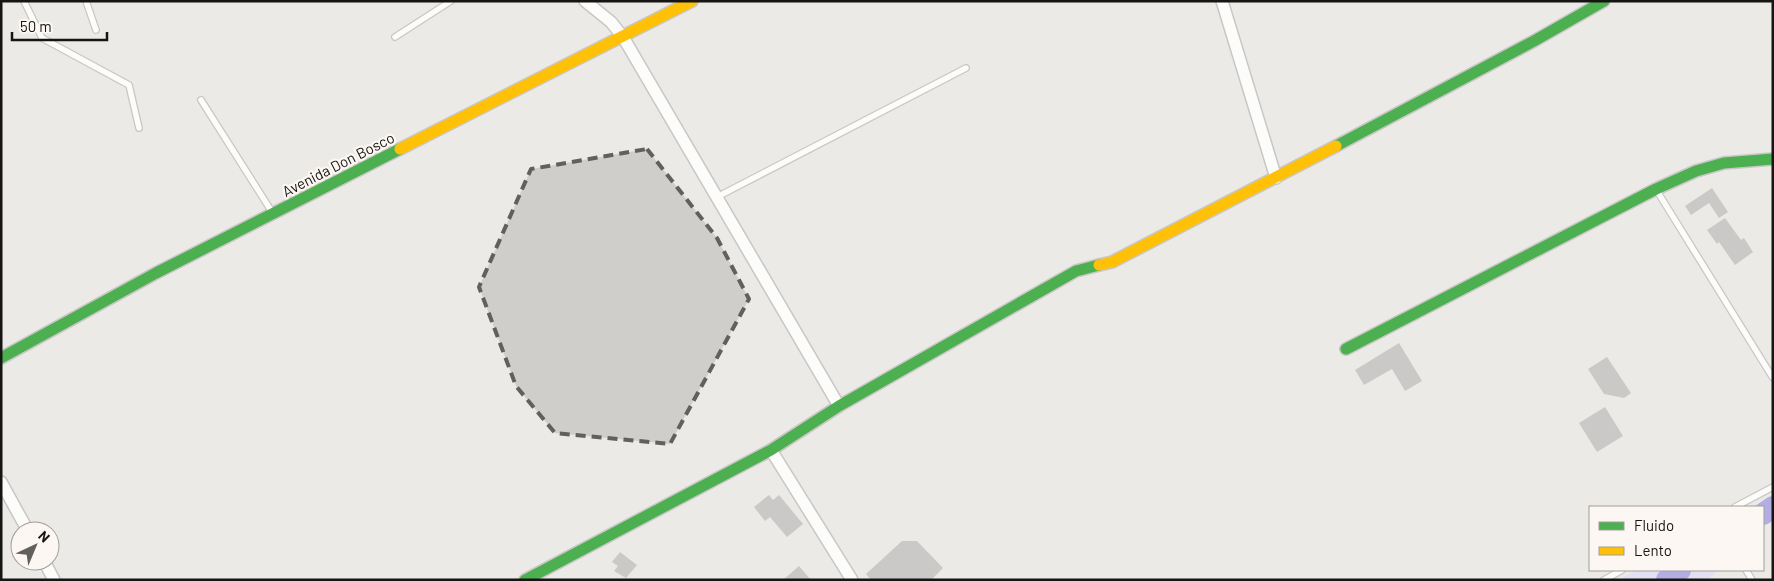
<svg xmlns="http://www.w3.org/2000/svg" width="1774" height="581" viewBox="0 0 1774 581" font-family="Barlow,sans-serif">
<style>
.green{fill:#e2e0f3}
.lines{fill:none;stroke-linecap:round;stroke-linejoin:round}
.river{stroke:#b2aee4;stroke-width:22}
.building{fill:#cbc9c7}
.lane-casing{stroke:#c9c7c5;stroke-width:8}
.street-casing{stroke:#c9c7c5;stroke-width:14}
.fast-casing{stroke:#c9c7c5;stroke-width:14}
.slow-casing{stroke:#c9c7c5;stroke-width:14}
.lane{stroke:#fcfcfb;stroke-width:5.5}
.street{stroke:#fcfcfb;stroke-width:11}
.fast{stroke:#4caf50;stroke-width:11}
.slow{stroke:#ffc107;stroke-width:11}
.marked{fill:#61605d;fill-opacity:0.2;stroke:#61605d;stroke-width:4;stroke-dasharray:10 6;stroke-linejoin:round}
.labels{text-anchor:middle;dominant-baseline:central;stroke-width:4.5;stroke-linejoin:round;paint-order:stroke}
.street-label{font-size:15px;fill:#161513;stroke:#fcf7f2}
</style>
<rect width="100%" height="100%" fill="#eceae7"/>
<!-- green -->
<path class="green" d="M1637,570H1717L1708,580H1619Z"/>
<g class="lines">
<!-- river -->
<path class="river" d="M1763,514L1773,507
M1667,580L1680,570"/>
</g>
<!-- building -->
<path class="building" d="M1712,188L1728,212L1719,218L1709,203L1691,215L1685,206Z
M1725,218L1741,240L1744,238L1753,252L1735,265L1719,242L1717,244L1707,230Z
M1399,343L1422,381L1405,391L1392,369L1364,385L1355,370Z
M1607,357L1631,393L1624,398L1604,394L1588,369Z
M1605,407L1623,436L1597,452L1579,423Z
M769,495L773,500L779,495L803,524L787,537L770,517L765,521L754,507Z
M902,541H917L943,568L931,580H871L866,574Z
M620,552L637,565L626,578L614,571L618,566L612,562Z
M799,566L811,580H783Z"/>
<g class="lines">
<!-- lane casing -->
<g class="lane-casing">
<path id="lane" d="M24,1L42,38L129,85L139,128
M86,1L96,30
M395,37L451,1
M201,100L272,212
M1657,191L1773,378
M717,197L966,68
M1735,507L1773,487
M1746,570L1752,580
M1604,580L1622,570"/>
</g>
<!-- street casing -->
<g class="street-casing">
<path id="street" d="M585,1L611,22L623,37L839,406
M1222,1L1276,178
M771,450L852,580
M1,482L28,531
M44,561L54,580"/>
</g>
<!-- fast casing -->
<g class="fast-casing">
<path id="fast" d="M1336,146L1534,41L1604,1
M1346,349L1656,189L1696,171L1724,163L1773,159
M1,358L156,273L400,149
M525,580L771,450L839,406L1076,271L1099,265"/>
</g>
<!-- slow casing -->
<g class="slow-casing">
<path id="slow" d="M400,149L692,1
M1099,265L1112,262L1336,146"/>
</g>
<!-- lane -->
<use href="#lane" class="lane"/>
<!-- street -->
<use href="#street" class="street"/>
<!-- fast -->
<use href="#fast" class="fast"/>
<!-- slow -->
<use href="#slow" class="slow"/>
</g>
<!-- marked area -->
<path class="marked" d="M647,149L717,238L749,299L670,444L555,433L516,386L479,287L531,169Z"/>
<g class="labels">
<!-- street labels -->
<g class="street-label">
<text transform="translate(338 164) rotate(-27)">Avenida Don Bosco</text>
</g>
</g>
<!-- border -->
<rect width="1774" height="581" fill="none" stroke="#161513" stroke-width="5"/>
<!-- legend -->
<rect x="1589" y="506" width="175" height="65" fill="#fcf7f2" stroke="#a09d99"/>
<rect x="1599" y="522" width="25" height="8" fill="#4caf50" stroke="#a09d99"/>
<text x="1634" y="531" font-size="15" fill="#161513">Fluido</text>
<rect x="1599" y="547" width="25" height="8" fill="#ffc107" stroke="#a09d99"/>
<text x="1634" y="556" font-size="15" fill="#161513">Lento</text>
<!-- north arrow -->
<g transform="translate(35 546) rotate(44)"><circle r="24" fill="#fcf7f2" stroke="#a09d99"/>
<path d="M0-4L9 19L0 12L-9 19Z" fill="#61605d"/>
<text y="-8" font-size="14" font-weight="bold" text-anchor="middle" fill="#161513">N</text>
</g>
<!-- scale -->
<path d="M12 32v8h95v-8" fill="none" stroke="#161513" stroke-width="2.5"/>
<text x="20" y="32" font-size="15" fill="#161513" stroke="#fcf7f2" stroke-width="4" paint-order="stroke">50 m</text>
</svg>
